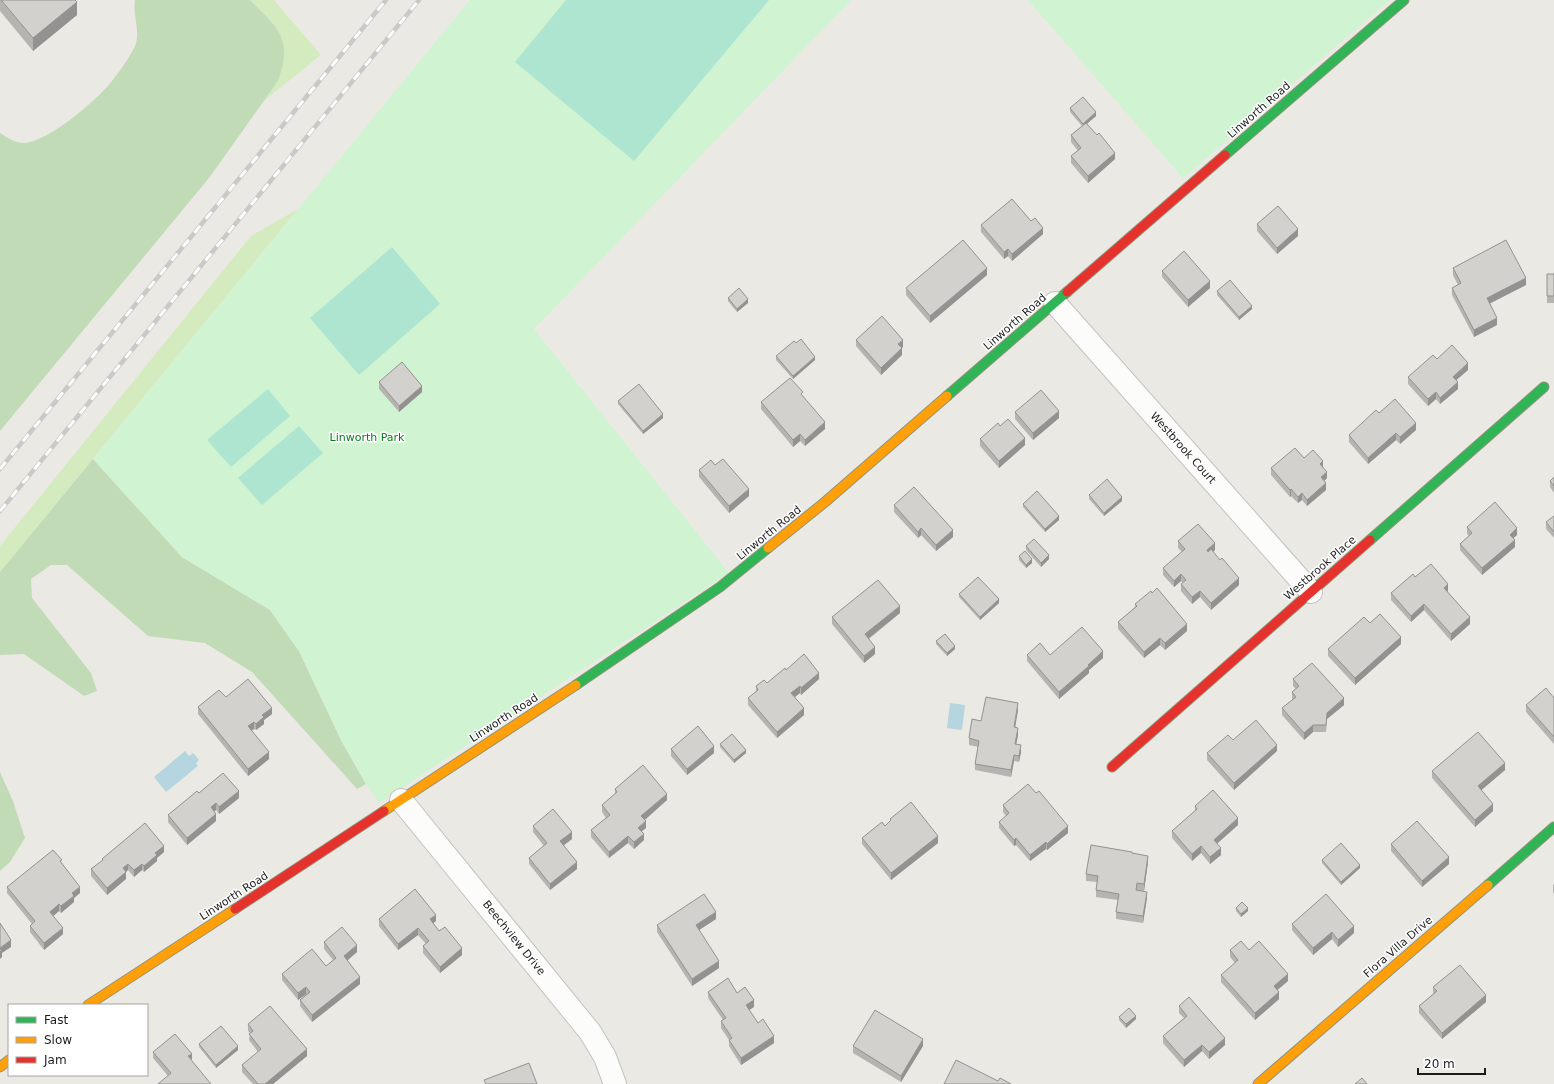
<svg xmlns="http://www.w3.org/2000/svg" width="1554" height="1084" viewBox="0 0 1554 1084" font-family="'DejaVu Sans',sans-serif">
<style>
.grass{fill:#d4ebc0}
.forest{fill:#c2dbb7}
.park{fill:#d0f3d2}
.pitch{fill:#ade5d0}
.water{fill:#b5d5e0}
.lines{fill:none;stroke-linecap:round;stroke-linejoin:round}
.street-casing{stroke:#c3c2c0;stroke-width:24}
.fast-casing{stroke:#92957c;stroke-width:11}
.slow-casing{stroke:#92957c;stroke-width:11}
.jam-casing{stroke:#92957c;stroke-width:11}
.street{stroke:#fcfcfb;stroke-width:22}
.fast{stroke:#30b455;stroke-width:9}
.slow{stroke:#ff9f0a;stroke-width:9}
.jam{stroke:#e5322d;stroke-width:9}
.rail-casing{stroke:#c9c9c8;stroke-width:4.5}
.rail{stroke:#fff;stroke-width:3;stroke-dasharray:9;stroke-linecap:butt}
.wall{fill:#b5b4b0}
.shaded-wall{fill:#949290}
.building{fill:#d3d1cd;stroke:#949290}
.labels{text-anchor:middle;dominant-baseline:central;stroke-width:3;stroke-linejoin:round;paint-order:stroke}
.street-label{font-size:11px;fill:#1c1c1c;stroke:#fff}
.park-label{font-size:11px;fill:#067e17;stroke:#fff}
</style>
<rect width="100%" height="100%" fill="#ebe9e4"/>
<!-- grass -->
<path class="grass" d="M250,0H274L321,55L265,100L278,81L271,22Z
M298,209L0,572V546L251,236Z"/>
<!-- forest -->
<path class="forest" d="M135,0H250C279,30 293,38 278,81L209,178L0,431V133C7,138 16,143 25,143C47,141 88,107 103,91C114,80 129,59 135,46C141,31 132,14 135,0Z
M93,459L182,557L270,610L299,651L341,740L366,784L357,789L252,672L205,643L148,636L67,565H51L31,579L32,598L91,673L97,691L84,696L24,654L0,655V572Z
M0,772L13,801L25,838L10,862L0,871Z"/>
<!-- park -->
<path class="park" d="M470,0H851L534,329L729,573L379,803L366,784L341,740L299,651L270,610L182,557L93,459Z
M1028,0H1390L1183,178Z"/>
<!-- pitch -->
<path class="pitch" d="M566,0H769L634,161L515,62Z
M392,247L440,304L359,375L310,318Z
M268,389L290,416L231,467L207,440Z
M299,426L323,453L262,505L238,478Z"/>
<!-- water -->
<path class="water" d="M950,703L965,705L962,730L947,728Z
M185,751L189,756L193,753L199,760L196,763L198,766L166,792L154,777Z"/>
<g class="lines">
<!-- street casing -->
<g class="street-casing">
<path id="street" d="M1055,303L1311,592
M401,800L590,1032L605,1057L615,1084"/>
</g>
<!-- fast casing -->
<g class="fast-casing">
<path id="fast" d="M1225,155L1404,0
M947,396L1067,292
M1370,540L1544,387
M576,685L720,587L768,548
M1488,885L1554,827"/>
</g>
<!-- slow casing -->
<g class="slow-casing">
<path id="slow" d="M768,548L825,502L947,396
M384,811L576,685
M88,1005L235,909
M0,1067L9,1060
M1258,1084L1488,885"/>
</g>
<!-- jam casing -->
<g class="jam-casing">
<path id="jam" d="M1067,292L1225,155
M1112,767L1370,540
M235,909L384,811"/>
</g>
<!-- street -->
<use href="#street" class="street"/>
<!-- fast -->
<use href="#fast" class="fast"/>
<!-- slow -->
<use href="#slow" class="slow"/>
<!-- jam -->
<use href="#jam" class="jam"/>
<!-- rail casing -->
<g class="rail-casing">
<path id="rail" d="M0,469L386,0
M0,511L419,0"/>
</g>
<!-- rail -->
<use href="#rail" class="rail"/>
</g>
<!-- wall -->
<path class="wall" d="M0,0H75L77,15L33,51L0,11Z
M1070,108L1096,116L1087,124L1115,159L1088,183L1071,163V156L1078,151L1071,142V135L1082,126L1070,112Z
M1031,221L1043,234L1012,261L1008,256L1004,259L981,232V225Z
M1257,224L1298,236L1277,254L1257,231Z
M1453,268L1526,285L1490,303L1497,325L1474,337L1452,295V288L1458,285L1453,275Z
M1162,271L1210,288L1188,307L1162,277Z
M1547,274H1554V303H1547Z
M987,275L930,323L906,295V288Z
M1217,291L1252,309L1239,320L1217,295Z
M728,298L748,303L737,312L728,301Z
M856,340L903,347L902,348V355L881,375L856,346Z
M796,343L815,360L793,379L776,360V356Z
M1437,359L1468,370L1456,380L1458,389L1440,404L1436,399L1428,406L1408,384V377Z
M379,382L422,392L399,412L379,389Z
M803,397L825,429L805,446L800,441L793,447L761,409V402Z
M618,401L663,418L643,434L618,404Z
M1015,412L1059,418L1033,440L1015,419Z
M1000,426L1025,445L999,468L980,446V439Z
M1416,430L1400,444L1396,440L1368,464L1349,442V435Z
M1304,458L1323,467L1327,478L1324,481L1326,490L1307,506L1302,500L1298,503L1291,496L1290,497L1271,475V468Z
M715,465L749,496L729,513L699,477V470Z
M1554,477V493L1550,487V481Z
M1089,495L1122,501L1104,516L1089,499Z
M1023,504L1059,520L1045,532L1023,507Z
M894,505L953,537L936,551L921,535L918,538L894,512Z
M1554,516V538L1546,529V522Z
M1467,527L1517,535L1513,538L1515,547L1482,575L1460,550V544L1469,536L1467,534Z
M1178,541L1215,550L1213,552L1239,585L1211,610L1200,597L1192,604L1181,591V584L1183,583L1181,581L1174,587L1163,575V568L1182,552L1178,548Z
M1026,546L1049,559L1041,567L1026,550Z
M1019,556L1032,563L1026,568L1019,560Z
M1415,577L1448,591L1447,592L1470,624L1451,641L1424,610L1411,622L1391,600V593Z
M1152,593L1187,631L1165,650L1160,645L1144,658L1118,629V622L1135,607V604Z
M959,594L999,603L980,620L959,597Z
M900,613L869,639L875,654L864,663L832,624V617Z
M1370,623L1401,644L1355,685L1328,656V649Z
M936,641L955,649L947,656L936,644Z
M1027,655H1050L1103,658L1089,670V673L1059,699L1027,661Z
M786,670L819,679L801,695L800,693L795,697L804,715L777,738L748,705V698L756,692V686L767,683Z
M1293,679L1344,705L1327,719L1326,732H1313L1304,740L1282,715V708L1292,700V692L1296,689L1293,686Z
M226,697L272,714L264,720V724L256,730L254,729L251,731L269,759L248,776L198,714V707Z
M1554,698V744L1526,712V705Z
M1018,710L1015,728L1018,735L1016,744L1021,752L1019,762L1014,761L1011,777L975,770V764L978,747L969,745V738L981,721Z
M1233,740L1277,751L1234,790L1207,760V753Z
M720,744L746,753L734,763L720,747Z
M671,749L714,753L687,775L671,756Z
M1505,770L1481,790L1493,811L1475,827L1432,778V771Z
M615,789L667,800L645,820L646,828L642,831L644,840L634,849L628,843L609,858L591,837V830L606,818L602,812V805L615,794Z
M199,793L239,798L219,814L216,810L214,811L216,821L187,845L168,822V815Z
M1003,805L1068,833L1047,850L1046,849L1030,861L1016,845L1014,846L999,828V822L1006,816L1003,812Z
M1195,806L1238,825L1217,844L1221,855L1210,864L1201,853L1192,861L1172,838V831L1195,811Z
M890,819L938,843L891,880L862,844V838L885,826L890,821Z
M533,826L572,839L564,845L577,869L550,890L529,864V858L544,846L533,832Z
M1391,844L1449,864L1422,887L1391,851Z
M164,852L157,858V861L144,872L142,870L134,877L128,870L126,872V879L107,895L91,876V869L102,861V859Z
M1132,853L1148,862L1144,891L1147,898L1143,923L1116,919V912L1118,900L1096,897V890L1097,882L1086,881V874Z
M1322,860L1360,868L1341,885L1322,863Z
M62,863L80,893L74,898V902L61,913L59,911L53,916L63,934L44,950L30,932V926L32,924L7,893V887Z
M1554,884V894L1553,892V885Z
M1236,908L1248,911L1241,917L1236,911Z
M379,919L436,921L433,923L439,931L462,955L440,973L423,953V946L426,944L418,935L398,950L379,926Z
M716,919L699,930L719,968L692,986L657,932V925Z
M1292,924L1354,933L1338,947L1332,939L1313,955L1292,930Z
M324,942L357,952L347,961L360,984L312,1022L300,1006V1000L306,994L298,1000L282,980V974L326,966L333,960L324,949Z
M1230,950H1249L1288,981L1277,990L1279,999L1255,1020L1221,982V975L1235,963L1230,957Z
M1433,987L1486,1002L1442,1039L1419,1013V1006L1433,994Z
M708,992L737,993L754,1007L749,1010L758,1023L774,1043L741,1065L729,1046V1040L721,1028V1021L723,1020L708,998Z
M1179,1006L1225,1045L1209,1059L1202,1051L1184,1067L1163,1043V1036L1184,1018L1179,1013Z
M1119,1017L1136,1019L1126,1028L1119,1020Z
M248,1024L307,1056L273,1084H253L242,1072V1065L258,1052L249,1040L250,1033L248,1031Z
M199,1044L238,1050L216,1068L199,1047Z
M853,1046H923L901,1082L853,1053Z
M153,1052L192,1060L168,1076L153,1058Z"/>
<!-- shaded-wall -->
<path class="shaded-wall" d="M77,2V15L33,51V38Z
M1096,112V116L1083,127V124Z
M1115,153V159L1088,183V176Z
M1043,228V234L1012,261V254Z
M1298,229V236L1277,254V248Z
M1008,249V256L1004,259V252Z
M987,268V275L930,323V316Z
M1526,278V285L1487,305V298Z
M1210,281V288L1188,307V300Z
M748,299V303L737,312V309Z
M1252,306V309L1239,320V317Z
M1497,318V325L1474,337V330Z
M903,340V347L898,351V344Z
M902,348V355L881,375V368Z
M815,357V360L793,379V376Z
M1468,363V370L1453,383V377Z
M1458,382V389L1440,404V398Z
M422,386V392L399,412V406Z
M1436,392V399L1428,406V399Z
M1059,411V418L1033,440V433Z
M663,414V418L643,434V431Z
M825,422V429L805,446V440Z
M1416,423V430L1400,444V437Z
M1396,433V440L1368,464V458Z
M800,434V441L793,447V440Z
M1025,438V445L999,468V461Z
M1323,461V468L1320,464Z
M1327,472V478L1321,484V477Z
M1326,483V490L1307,506V500Z
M749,489V496L729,513V506Z
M1291,489V496L1290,497V490Z
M1302,493V500L1298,503V497Z
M1122,497V501L1104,516V513Z
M1059,516V520L1045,532V529Z
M921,528V535L918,538V532Z
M1517,528V535L1510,541V535Z
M953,530V537L936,551V545Z
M1515,540V547L1482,575V568Z
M1215,543V550L1207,557V550Z
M1049,555V559L1041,567V563Z
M1032,559V563L1026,568V565Z
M1181,574V581L1174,587V581Z
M1239,578V585L1211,610V603Z
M1448,584V591L1444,595V588Z
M1200,591V597L1192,604V597Z
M999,599V603L980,620V617Z
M1424,604V610L1411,622V616Z
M900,606V613L865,641V634Z
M1470,617V624L1451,641V634Z
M1187,624V631L1165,650V643Z
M1401,637V644L1355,685V678Z
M1160,638V645L1144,658V652Z
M955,646V649L947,656V653Z
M875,647V654L864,663V656Z
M1103,651V658L1089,670V673L1059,699V692L1088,665Z
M819,673V679L801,695V688Z
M800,686V693L791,700V693Z
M1344,698V705L1327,719L1326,732L1327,713Z
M1018,703V710L1014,734V727Z
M272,708V714L264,720V724L256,730V724L262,715Z
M804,708V715L777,738V732Z
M254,722V729L248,733V726Z
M1313,725V732L1304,740V733Z
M1018,728V735L1015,751V744Z
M1021,745V752L1019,762V756Z
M1277,745V751L1234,790V783Z
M714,746V753L687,775V769Z
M746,750V753L734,763V760Z
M269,752V759L248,776V769Z
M1014,755V761L1011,777V770Z
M1505,763V770L1478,793V786Z
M239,791V798L219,814V807Z
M667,794V800L641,823V816Z
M216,803V810L211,814V807Z
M1493,804V811L1475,827V820Z
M216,814V821L187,845V838Z
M1238,818V825L1214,846V840Z
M646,821V828L638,834V828Z
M1068,826V833L1047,850V844Z
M572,832V839L560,848V841Z
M644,834V840L634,849V842Z
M628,836V843L609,858V852Z
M938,836V843L891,880V873Z
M1016,838V845L1014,846V840Z
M1046,842V849L1030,861V855Z
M164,846V852L157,858V861L144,872V866L155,853Z
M1201,846V853L1192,861V854Z
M1221,848V855L1210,864V857Z
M1148,856V862L1144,891V884Z
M1449,857V864L1422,887V881Z
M577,862V869L550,890V884Z
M128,864V870L123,875V868Z
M142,864V870L134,877V870Z
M1360,865V868L1341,885V882Z
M126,872V879L107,895V888Z
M80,887V893L74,898V902L61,913V906L72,893Z
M1147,892V898L1143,923V916Z
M59,904V911L50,919V912Z
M1248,908V911L1241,917V914Z
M716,912V919L696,932V925Z
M436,915V921L430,926V919Z
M1354,926V933L1338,947V940Z
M63,928V934L44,950V943Z
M418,928V935L398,950V944Z
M1332,932V939L1313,955V948Z
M11,940V947L2,953V957L0,959V948Z
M357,945V952L344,963V956Z
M462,948V955L440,973V967Z
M719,961V968L692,986V979Z
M1288,974V981L1274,993V986Z
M360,977V984L312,1022V1015Z
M306,987V994L298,1000V993Z
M1279,992V999L1255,1020V1013Z
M1486,995V1002L1442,1039V1033Z
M754,1000V1007L746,1012V1005Z
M1136,1016V1019L1126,1028V1024Z
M774,1036V1043L741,1065V1058Z
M1225,1038V1045L1209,1059V1052Z
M923,1039V1046L901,1082V1076Z
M1202,1045V1051L1184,1067V1060Z
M238,1046V1050L216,1068V1065Z
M307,1049V1056L273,1084H265Z
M192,1054V1060L188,1056Z"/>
<!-- building -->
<path class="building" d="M1,0H75L77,2L33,38Z
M1083,97L1096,112L1083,124L1070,108Z
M1086,123L1097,135L1099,133L1115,153L1088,176L1071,156L1081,148L1071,135Z
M1012,199L1031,221L1035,218L1043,228L1012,254L1008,249L1004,252L981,225Z
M1278,206L1298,229L1277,248L1257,224Z
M963,240L987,268L930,316L906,288Z
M1506,240L1526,278L1487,298L1497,318L1474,330L1452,288L1461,283L1453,268Z
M1184,251L1210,281L1188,300L1162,271Z
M1547,274H1554V296H1547Z
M1230,280L1252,306L1239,317L1217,291Z
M739,288L748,299L737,309L728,298Z
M882,316L903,340L898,344L902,348L881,368L856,340Z
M801,339L815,357L793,376L776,356L794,341L796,343Z
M1452,345L1468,363L1453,377L1458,382L1440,398L1436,392L1428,399L1408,377L1433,355L1437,359Z
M402,362L422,386L399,406L379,382Z
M790,378L803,392L801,394L825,422L805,440L800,434L793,440L761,402Z
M639,384L663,414L643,431L618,401Z
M1041,390L1059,411L1033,433L1015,412Z
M1395,399L1416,423L1400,437L1396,433L1368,458L1349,435L1376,410L1379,413Z
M1008,419L1025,438L999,461L980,439L998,423L1000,426Z
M1295,448L1304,458L1313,450L1323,461L1320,464L1327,472L1321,477L1326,483L1307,500L1302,493L1298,497L1291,489L1290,490L1271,468Z
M723,459L749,489L729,506L699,470L711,460L715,465Z
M1554,477V486L1550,481Z
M1107,479L1122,497L1104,513L1089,495Z
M914,487L953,530L936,545L921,528L918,532L894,505Z
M1037,491L1059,516L1045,529L1023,504Z
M1495,502L1517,528L1510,535L1515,540L1482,568L1460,544L1472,533L1467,527Z
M1554,516V532L1546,522Z
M1198,524L1215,543L1207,550L1208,552L1211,549L1220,560L1222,558L1239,578L1211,603L1200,591L1192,597L1181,584L1186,580L1181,574L1174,581L1163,568L1185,549L1178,541Z
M1034,539L1049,555L1041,563L1026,546Z
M1025,551L1032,559L1026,565L1019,556Z
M1431,564L1448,584L1444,588L1470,617L1451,634L1424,604L1411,616L1391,593L1413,574L1415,577Z
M978,577L999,599L980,617L959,594Z
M878,580L900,606L865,634L875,647L864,656L832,617Z
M1157,588L1187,624L1165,643L1160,638L1144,652L1118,622L1137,606L1135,604L1151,591L1152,593Z
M1380,614L1401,637L1355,678L1328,649L1364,617L1370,623Z
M1082,627L1103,651L1088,665L1089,666L1059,692L1027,655L1040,643L1050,655Z
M945,634L955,646L947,653L936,641Z
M804,654L819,673L801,688L800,686L791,693L804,708L777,732L748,698L758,690L756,686L764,680L767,683L785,668L786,670Z
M1312,663L1344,698L1327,713L1326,725H1313L1304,733L1282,708L1296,697L1292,692L1299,686L1293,679Z
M248,679L272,708L262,715L264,717L256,724L254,722L248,726L269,752L248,769L198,707L219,690L226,697Z
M1546,688L1554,698V737L1526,705Z
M986,697L1018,703L1014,727L1018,728L1015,744L1021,745L1019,756L1014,755L1011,770L975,764L979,741L969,738L972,719L981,721Z
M1256,720L1277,745L1234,783L1207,753L1228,735L1233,740Z
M698,726L714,746L687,769L671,749Z
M1478,732L1505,763L1478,786L1493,804L1475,820L1432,771Z
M732,734L746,750L734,760L720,744Z
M643,765L667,794L641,816L646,821L638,828L644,834L634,842L628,836L609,852L591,830L610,815L602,805L617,792L615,789Z
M223,773L239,791L219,807L216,803L211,807L216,814L187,838L168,815L197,791L199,793Z
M1028,784L1036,793L1039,791L1068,826L1047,844L1046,842L1030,855L1016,838L1014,840L999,822L1009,813L1003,805Z
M1213,790L1238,818L1214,840L1221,848L1210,857L1201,846L1192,854L1172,831L1197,809L1195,806Z
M911,802L938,836L891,873L862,838L882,822L885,826L891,820L890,819Z
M553,809L572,832L560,841L577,862L550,884L529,858L547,843L533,826Z
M1417,821L1449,857L1422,881L1391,844Z
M145,823L164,846L155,853L157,855L144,866L142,864L134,870L128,864L123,868L126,872L107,888L91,869L103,860L102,859Z
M1341,843L1360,865L1341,882L1322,860Z
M1091,845L1132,852V853L1148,856L1144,884L1137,883L1136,890L1147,892L1143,916L1116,912L1119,894L1096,890L1098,876L1086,874Z
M53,850L62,860L60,861L80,887L72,893L74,896L61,906L59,904L50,912L63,928L44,943L30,926L35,921L7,887Z
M415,889L436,915L430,919L439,931L445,927L462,948L440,967L423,946L429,941L418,928L398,944L379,919Z
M704,894L716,912L696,925L719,961L692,979L657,925Z
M1326,894L1354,926L1338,940L1332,932L1313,948L1292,924Z
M1242,902L1248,908L1241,914L1236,908Z
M0,923L11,940L0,948L2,951L0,952Z
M342,927L357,945L344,956L360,977L312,1015L300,1000L310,992L306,987L298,993L282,974L312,949L326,966L336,958L324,942Z
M1241,941L1249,950L1259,941L1288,974L1274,986L1279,992L1255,1013L1221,975L1238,960L1230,950Z
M1460,965L1486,995L1442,1033L1419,1006L1437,991L1433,987Z
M728,978L737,993L745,987L754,1000L746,1005L758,1023L763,1019L774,1036L741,1058L729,1040L732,1038L721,1021L726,1018L708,992Z
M1189,997L1225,1038L1209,1052L1202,1045L1184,1060L1163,1036L1187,1016L1179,1006Z
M270,1006L307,1049L265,1084H258L242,1065L261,1049L249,1034L253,1031L248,1024Z
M1129,1008L1136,1016L1126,1024L1119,1017Z
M875,1010L923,1039L901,1076L853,1046Z
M221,1026L238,1046L216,1065L199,1044Z
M175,1034L192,1054L188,1056L211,1084H158L171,1073L153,1052Z
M956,1060L998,1081L1000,1078L1011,1084H944Z
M529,1063L537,1084H486L484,1080Z
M1362,1078L1367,1084H1355Z"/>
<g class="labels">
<!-- street labels -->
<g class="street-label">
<text transform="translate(1259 110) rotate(-41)">Linworth Road</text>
<text transform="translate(1015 322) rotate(-41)">Linworth Road</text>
<text transform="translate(1183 448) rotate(48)">Westbrook Court</text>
<text transform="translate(769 533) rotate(-39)">Linworth Road</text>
<text transform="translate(1320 568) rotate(-41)">Westbrook Place</text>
<text transform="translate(504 718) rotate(-33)">Linworth Road</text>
<text transform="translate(234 896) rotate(-33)">Linworth Road</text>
<text transform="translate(514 938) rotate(51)">Beechview Drive</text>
<text transform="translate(1398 947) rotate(-41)">Flora Villa Drive</text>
</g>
<!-- park labels -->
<g class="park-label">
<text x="367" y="437">Linworth Park</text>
</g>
</g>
<!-- legend -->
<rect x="8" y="1004" width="140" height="72" fill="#ffffff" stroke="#a4a4a4"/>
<rect x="16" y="1017" width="20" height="6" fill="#30b455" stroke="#a4a4a4"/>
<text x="44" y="1024" font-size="12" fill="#1c1c1c">Fast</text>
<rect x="16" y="1037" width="20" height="6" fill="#ff9f0a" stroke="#a4a4a4"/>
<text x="44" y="1044" font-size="12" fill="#1c1c1c">Slow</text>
<rect x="16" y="1057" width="20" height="6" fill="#e5322d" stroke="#a4a4a4"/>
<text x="44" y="1064" font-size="12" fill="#1c1c1c">Jam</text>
<!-- scale -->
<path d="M1418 1068v6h67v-6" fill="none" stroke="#1c1c1c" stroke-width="2"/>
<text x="1424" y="1068" font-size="12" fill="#1c1c1c" stroke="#ffffff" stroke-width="3" paint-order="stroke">20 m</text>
</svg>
